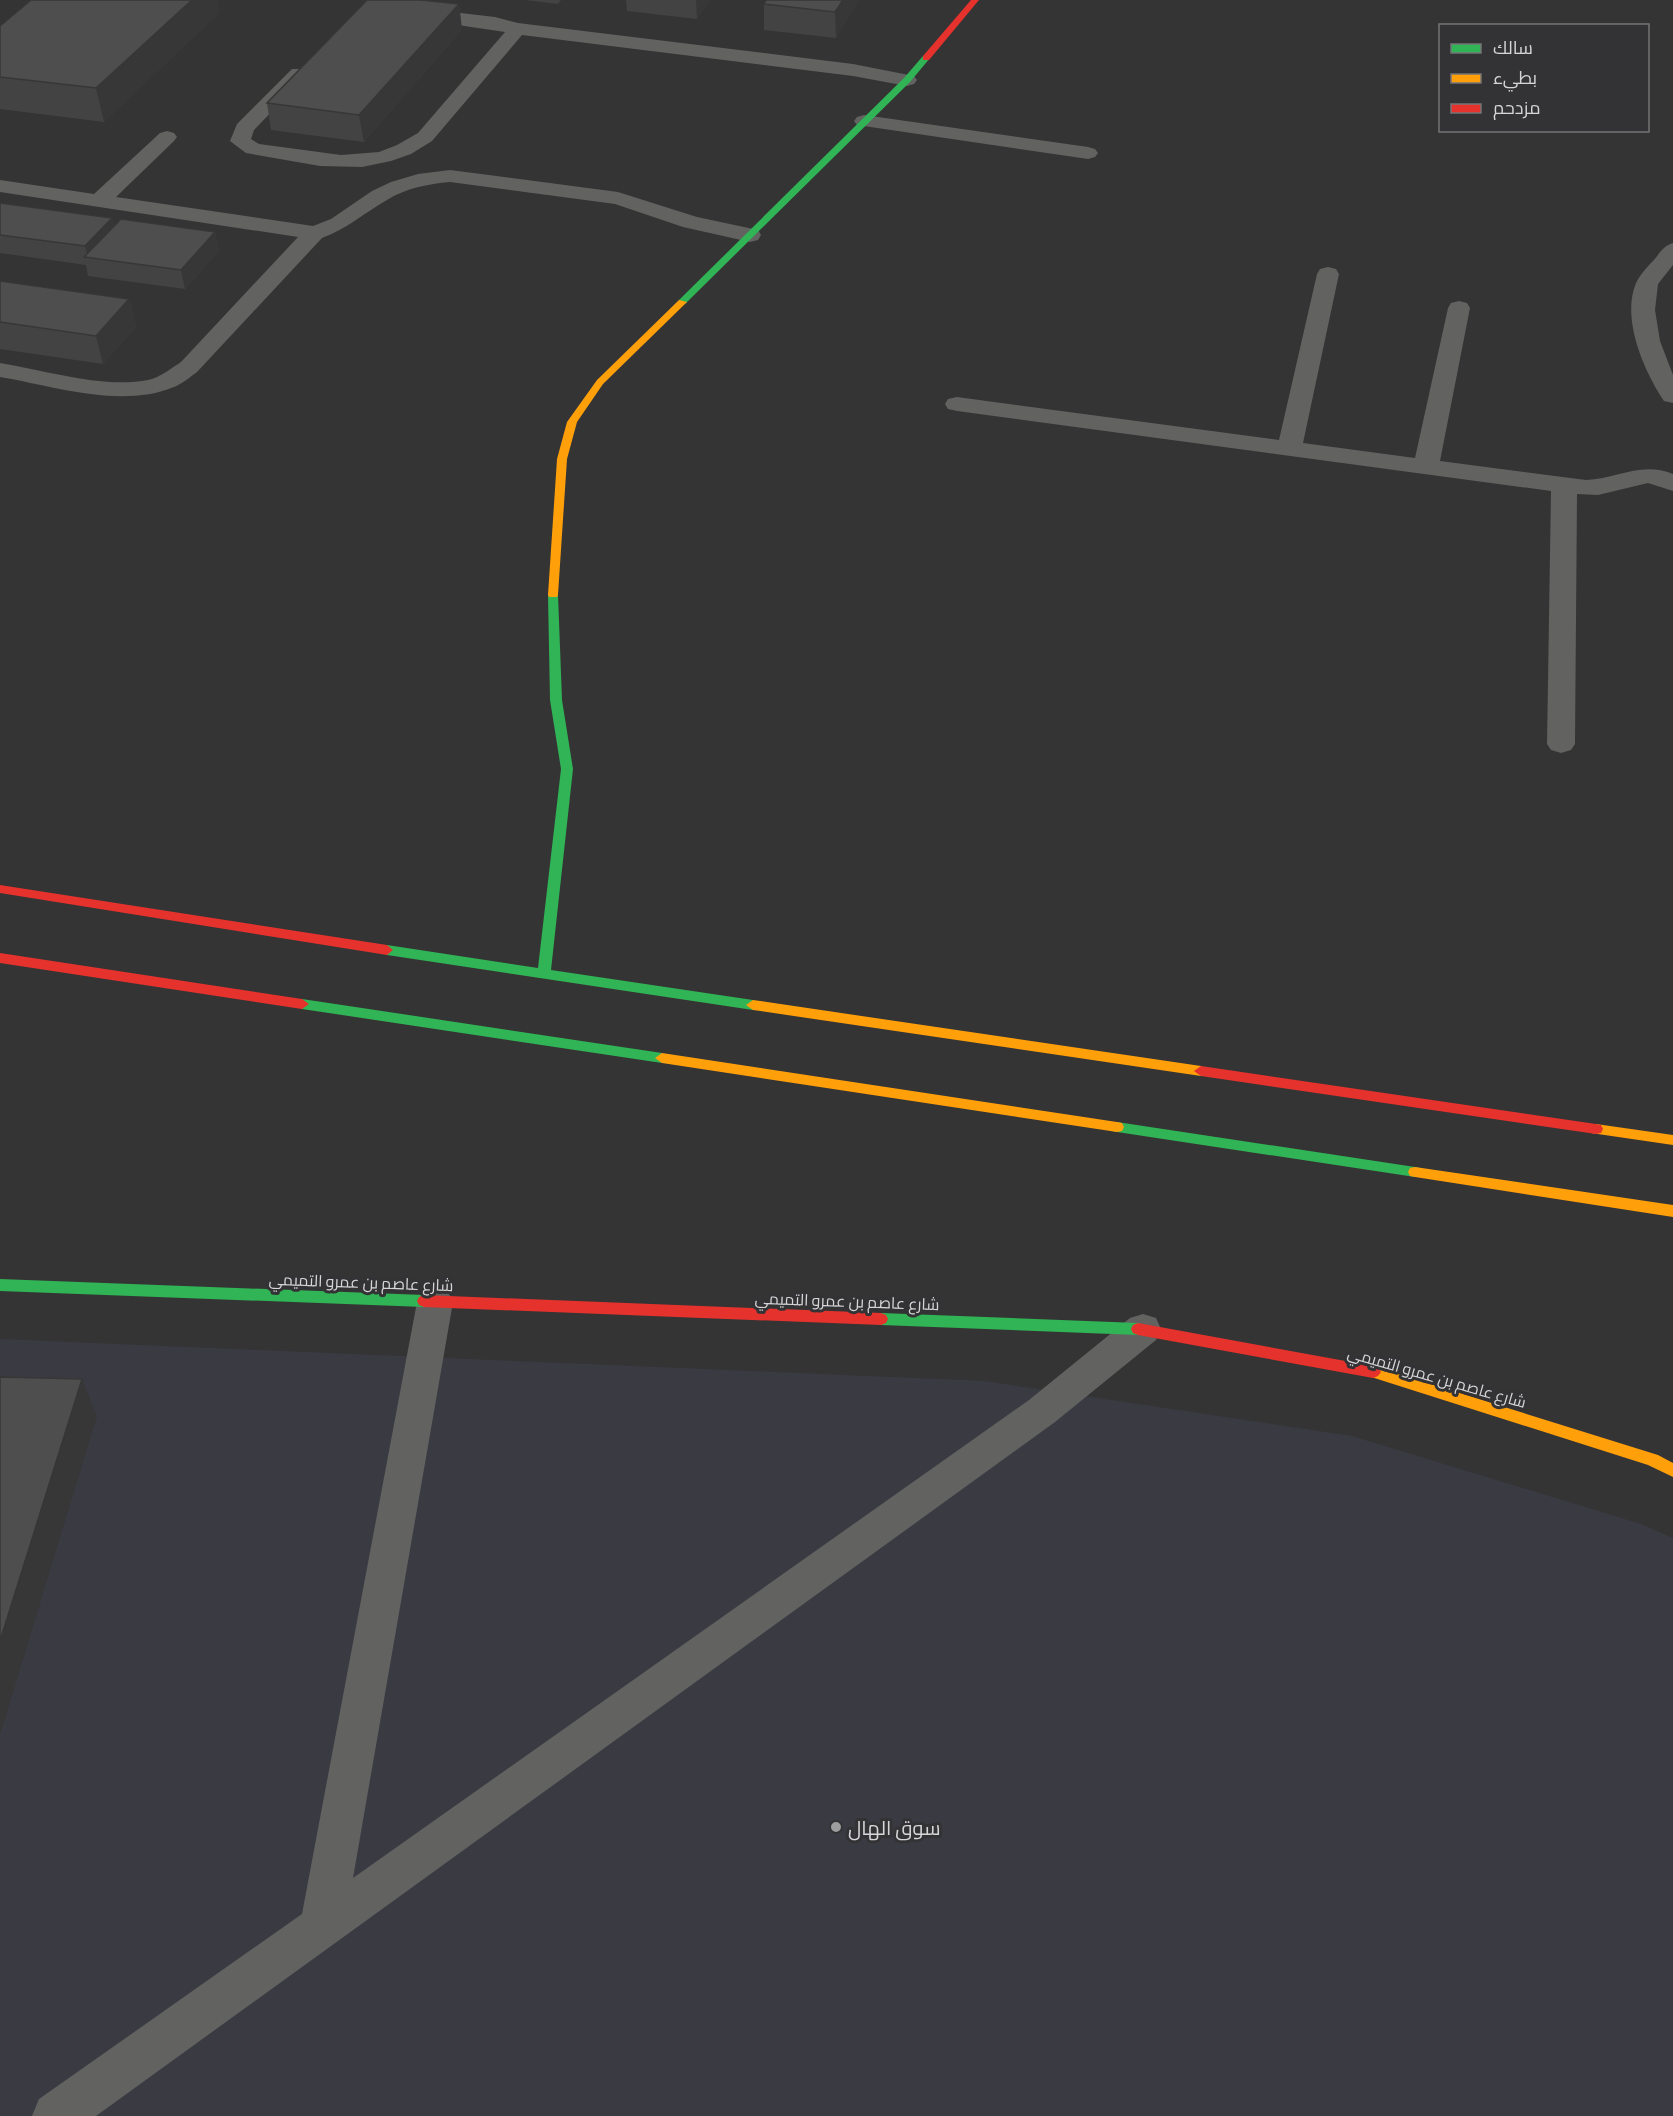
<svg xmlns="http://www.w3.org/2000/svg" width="1673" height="2116" viewBox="0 0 1673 2116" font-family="Manrope,Cairo,sans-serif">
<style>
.built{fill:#3a3b42}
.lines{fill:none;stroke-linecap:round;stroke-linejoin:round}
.street{fill:#626261;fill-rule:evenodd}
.fast{fill:#30b455;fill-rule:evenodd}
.slow{fill:#ff9f0a;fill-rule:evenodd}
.jam{fill:#e5322d;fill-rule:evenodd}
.wall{fill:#434344}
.shaded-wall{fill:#373737}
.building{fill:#4e4e4f;stroke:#373737;stroke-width:1.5}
.poi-dot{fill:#9d9d9f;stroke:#333336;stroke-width:2}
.labels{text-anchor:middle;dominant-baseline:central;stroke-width:6;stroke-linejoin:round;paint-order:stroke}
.street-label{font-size:16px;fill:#d6d6d8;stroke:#333336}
.near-poi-label{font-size:20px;fill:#d6d6d8;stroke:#333336;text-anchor:start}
</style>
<rect width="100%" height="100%" fill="#343435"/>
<!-- built -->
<path class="built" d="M0,1339L984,1381L1352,1436L1641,1524L1673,1538V2116H0Z"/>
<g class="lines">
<!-- street -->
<path class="street" d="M417,8L495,17L518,23L853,64L914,76L917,80L914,84L907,86L853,76L522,35L432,141L411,154L391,161L362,167L320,166L246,153L230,141L237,124L292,69H306L309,73L254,130L251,139L259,144L341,155L379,152L397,145L418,133L505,32L410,18L408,14L410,10Z
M864,115L1088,147L1095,149L1098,153L1095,157L1088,159L857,125L854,121L857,117Z
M167,131L174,133L177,137L174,141L116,197L313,226L331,219L372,191L391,182L418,174L450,170L618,192L697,217L758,230L761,235L758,240L750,242L683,227L615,204L450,182C428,184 406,188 387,200C364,213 347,229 322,238L197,372C190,377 182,384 174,387C121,409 54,386 0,377V363C44,370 104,389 148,380C161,377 170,369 181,362L298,237L0,192V180L94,194L160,133Z
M1673,243V265L1658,284L1655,310L1660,341L1673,375V403L1664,401C1644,371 1621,319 1636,283C1640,275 1647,267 1653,261C1660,253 1663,246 1673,243Z
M1328,267L1336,269L1339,274L1303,443L1415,458L1448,308L1451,303L1459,301L1467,303L1470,308L1440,461L1586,480C1617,479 1641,461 1673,474V491L1648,483L1598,495L1577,494L1575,744L1571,750L1561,753L1551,750L1547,744L1551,491L957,411L948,409L945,404L948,399L957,397L1279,440L1317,274L1320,269Z
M435,1287L448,1292L453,1302L353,1878L1029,1400L1130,1318L1143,1314L1156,1318L1161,1329L1156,1340L1055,1422L96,2116H32L39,2099L302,1914L417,1302L422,1292Z"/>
<!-- fast -->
<path class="fast" d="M923,56L930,58L910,82L685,304H679V300L904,78Z
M553,592L558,595L562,700L573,769L551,970L753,1000L760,1005L758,1008L753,1010L387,955L381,950L387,945L538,968L561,769L550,700L548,595Z
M302,999L662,1053L669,1058L662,1063L302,1009L295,1004Z
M1117,1122L1415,1167L1420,1168L1422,1172L1420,1176L1415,1177L1117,1132L1112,1131L1110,1127L1112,1123Z
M0,1279L424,1295L429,1297L431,1301L429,1305L424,1307L0,1291Z
M881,1313L1138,1323L1143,1325L1145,1329L1143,1333L1138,1335L881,1325L876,1323L874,1319L876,1315Z"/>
<!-- slow -->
<path class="slow" d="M679,300L687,302L603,384L577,422L567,459L558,595L557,597H549L548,595L557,459L567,422L597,380Z
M753,1000L1201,1066L1208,1071L1201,1076L753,1010L746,1005Z
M662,1053L1117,1122L1122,1123L1124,1127L1122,1131L1117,1132L662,1063L655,1058Z
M1596,1124L1673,1135V1145L1591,1133L1589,1129L1591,1125Z
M1415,1167L1673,1205V1217L1415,1177L1410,1176L1408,1172L1410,1168Z
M1373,1366L1658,1455L1673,1463V1477L1648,1465L1368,1376L1365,1372L1368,1368Z"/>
<!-- jam -->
<path class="jam" d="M971,0H979L929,60H923V56Z
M0,885L387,945L393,950L387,955L0,893Z
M0,953L302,999L309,1004L302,1009L0,963Z
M1201,1066L1596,1124L1601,1125L1603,1129L1601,1133L1596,1134L1201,1076L1194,1071Z
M424,1295L881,1313L886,1315L888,1319L886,1323L881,1325L424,1307L419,1305L417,1301L419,1297Z
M1138,1323L1373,1366L1378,1368L1381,1372L1378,1376L1373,1378L1138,1335L1133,1333L1131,1329L1133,1325Z"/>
</g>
<!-- wall -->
<path class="wall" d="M525,0H561L558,4Z
M626,0H710L697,19L627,11Z
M859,0L836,38L764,30V4Z
M459,4L462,30L364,142L271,130L267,103Z
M220,12L104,122L0,109V26Z
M0,203L112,218L114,226L215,232L219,251L185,289L88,276L86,265L0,253Z
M0,281L129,299L136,327L103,364L0,349Z"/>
<!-- shaded-wall -->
<path class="shaded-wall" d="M192,0H218L220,12L104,122L96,88Z
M696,0H710L697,19Z
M843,0H859L836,38L835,12Z
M459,4L462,30L364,142L359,115Z
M112,218L117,238L88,257L85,246Z
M215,232L219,251L185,289L181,270Z
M129,299L136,327L103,364L96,336Z
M82,1379L97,1416L0,1735V1641Z"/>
<!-- building -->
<path class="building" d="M31,0H192L96,88L0,77V26Z
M367,0H421L459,4L359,115L267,103Z
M766,0H843L835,12L764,4Z
M0,203L112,218L85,246L0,235Z
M121,219L215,232L181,270L84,257Z
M0,281L129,299L96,336L0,322Z
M0,1377L82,1379L0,1641Z"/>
<!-- markers -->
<circle class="poi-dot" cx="836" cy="1827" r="6"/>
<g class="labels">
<!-- street labels -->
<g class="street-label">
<text transform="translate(361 1282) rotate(2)">شارع عاصم بن عمرو التميمي</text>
<text transform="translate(847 1301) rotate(2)">شارع عاصم بن عمرو التميمي</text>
<text transform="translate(1437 1377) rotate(16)">شارع عاصم بن عمرو التميمي</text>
</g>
<!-- near-poi labels -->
<g class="near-poi-label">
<text x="848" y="1827">سوق الهال</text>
</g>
</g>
<!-- legend -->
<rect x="1439" y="24" width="210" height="108" fill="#333336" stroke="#747477" stroke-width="1.5"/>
<rect x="1451" y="44" width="30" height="9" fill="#30b455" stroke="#747477" stroke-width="1.5"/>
<text x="1493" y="54" font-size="18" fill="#d6d6d8">سالك</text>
<rect x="1451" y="74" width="30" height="9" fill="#ff9f0a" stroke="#747477" stroke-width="1.5"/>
<text x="1493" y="84" font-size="18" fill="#d6d6d8">بطيء</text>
<rect x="1451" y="104" width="30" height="9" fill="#e5322d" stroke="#747477" stroke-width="1.5"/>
<text x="1493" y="114" font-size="18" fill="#d6d6d8">مزدحم</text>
</svg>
